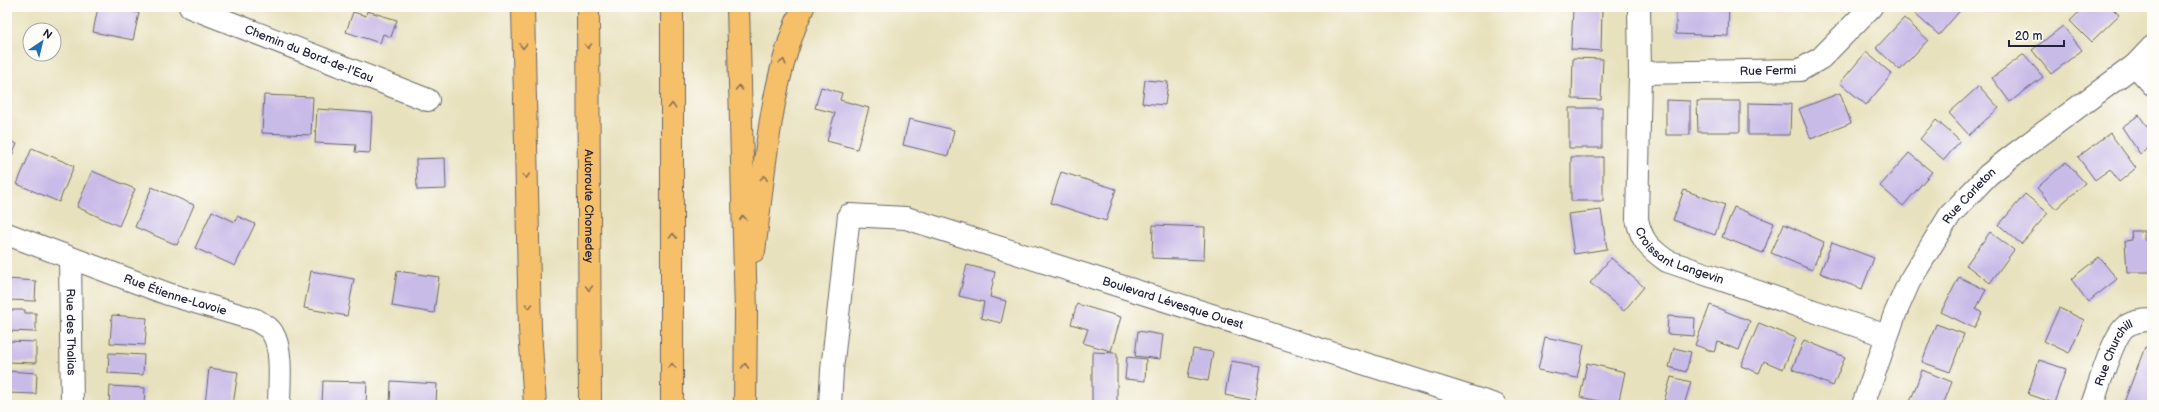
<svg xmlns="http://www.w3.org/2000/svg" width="2159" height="412" viewBox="0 0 2159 412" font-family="'Balsamiq Sans',sans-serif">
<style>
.building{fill:#c9bbe8}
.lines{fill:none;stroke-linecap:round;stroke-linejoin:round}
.minor-casing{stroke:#676568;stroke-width:24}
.highway-casing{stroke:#676568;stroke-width:24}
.minor{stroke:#fff;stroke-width:22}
.highway{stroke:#f6c06b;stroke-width:22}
.oneway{stroke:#8c7153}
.labels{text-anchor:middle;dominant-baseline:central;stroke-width:3;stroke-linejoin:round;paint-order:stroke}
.street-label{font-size:12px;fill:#22223b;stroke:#fdfcf7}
</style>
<rect width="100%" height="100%" fill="#fdfcf7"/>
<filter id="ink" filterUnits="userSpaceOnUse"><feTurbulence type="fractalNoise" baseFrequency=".025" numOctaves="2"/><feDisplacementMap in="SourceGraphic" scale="8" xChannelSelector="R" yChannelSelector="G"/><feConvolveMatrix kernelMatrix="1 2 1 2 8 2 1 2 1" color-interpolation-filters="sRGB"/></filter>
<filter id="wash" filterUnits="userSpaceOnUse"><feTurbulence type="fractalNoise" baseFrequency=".012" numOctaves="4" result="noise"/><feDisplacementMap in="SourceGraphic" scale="16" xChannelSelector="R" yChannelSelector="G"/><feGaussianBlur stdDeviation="0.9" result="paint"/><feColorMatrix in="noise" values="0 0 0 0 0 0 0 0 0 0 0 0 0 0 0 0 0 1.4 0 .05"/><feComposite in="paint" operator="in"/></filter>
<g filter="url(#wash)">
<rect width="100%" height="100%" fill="#e8e1bd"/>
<g id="blocks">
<!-- building -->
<path class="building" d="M98,7H109L139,13L133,40L93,32Z
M321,7H334L333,9Z
M1676,7H1729L1728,36L1676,34Z
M1921,7H1963L1939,35L1915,14Z
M2084,7H2111L2119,15L2091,42L2070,21Z
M1573,9L1602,10L1601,51L1571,49Z
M367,11L397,20L391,37L383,34L380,43L346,32L353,12L366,16Z
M1904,18L1928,40L1900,70L1876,48Z
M2063,26L2082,50L2051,74L2032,50Z
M1866,52L1892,74L1866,105L1840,83Z
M2024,54L2043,77L2010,102L1992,78Z
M1573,58L1603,59L1601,100L1572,99Z
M1145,80L1168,82L1165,105L1142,103Z
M1979,86L1999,108L1969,135L1949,113Z
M821,87L842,93L840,100L869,108L857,149L827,141L835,113L815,108Z
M1840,93L1851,123L1811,139L1799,109Z
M264,95L313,97L311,135L262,133Z
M1666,100L1690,101V135H1666Z
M1697,101H1740V132H1698Z
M1748,103L1791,104L1790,135H1748Z
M1569,108H1602V148H1569Z
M317,109L372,113L370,153L355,152L356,145L315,143Z
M2139,115L2152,134V146L2140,154L2122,127Z
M909,119L954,130L948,156L903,145Z
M1936,120L1960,141L1944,160L1920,139Z
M2110,133L2136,168L2119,182L2110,169L2095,180L2078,157Z
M7,139L17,144L7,167Z
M32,148L74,166L59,202L17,184Z
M1909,153L1932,172L1903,206L1880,186Z
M1571,157H1603V201H1571Z
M445,158L446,189L417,190L416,159Z
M2066,162L2085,183L2056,209L2037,188Z
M92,171L135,189L119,226L77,207Z
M1061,172L1116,189L1106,221L1051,203Z
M152,187L194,205L177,245L135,227Z
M1684,190L1725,205L1715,235L1673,220Z
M2025,194L2048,213L2021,244L1999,225Z
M1734,207L1774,223L1763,253L1722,237Z
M1601,210L1607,249L1574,254L1568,214Z
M212,211L235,222L237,216L255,224L235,266L195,248Z
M1784,224L1824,242L1812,270L1771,253Z
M1153,225L1205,227L1204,260L1152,258Z
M2131,231H2144V240H2152V272H2127L2125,241L2132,240Z
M1990,232L2014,250L1990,283L1966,265Z
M1832,242L1874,258L1862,289L1820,273Z
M2099,257L2117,279L2088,302L2071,279Z
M1611,258L1644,287L1624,311L1590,283Z
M967,265L995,272L990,297L1006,301L1001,323L981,318L984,302L959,296Z
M311,271L354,279L347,316L304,308Z
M397,271L439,277L434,313L392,306Z
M1959,277L1986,290L1976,309L1982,313L1974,328L1941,312Z
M7,279L36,281L35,301L7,300Z
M1077,304L1121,317L1111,351L1083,343L1088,329L1071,324Z
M1710,305L1750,321L1739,350L1718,342L1714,352L1695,345Z
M2059,308L2084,320L2069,353L2044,341Z
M7,310H25V313H36V332L7,331Z
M112,315L147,318L145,345L110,343Z
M1668,316L1695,318L1694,336L1667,334Z
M1759,323L1796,338L1783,369L1764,361L1759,373L1741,366Z
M1936,324L1964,334L1950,372L1922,362Z
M1138,331L1163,335L1160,359L1135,356Z
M1545,337L1584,345L1577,378L1538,370Z
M1804,340L1845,357L1833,386L1792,369Z
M7,341L36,342V363L7,362Z
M2145,347L2152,349V405H2123Z
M1674,348L1691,352L1686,372L1669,367Z
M1193,349L1213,352L1208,381L1188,377Z
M1092,352L1117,353V405H1092Z
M109,353L144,355L143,375L108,373Z
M1127,357L1146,359L1145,381L1125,379Z
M2039,360L2066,369L2054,403L2028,394Z
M1231,361L1261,366L1255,401L1225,395Z
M1587,363L1625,372L1618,405L1580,397Z
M209,368L238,372L233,405H205Z
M1922,370L1952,382L1943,405H1909Z
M7,371L37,373L36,394L7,393Z
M1671,377L1691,382L1684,405H1663Z
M323,381L367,382L366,405H322Z
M391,381L437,384L436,405H390Z
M110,386L145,388L144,405H109Z
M7,403L23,404V405H7Z"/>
</g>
</g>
<g filter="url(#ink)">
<use href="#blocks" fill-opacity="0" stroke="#676568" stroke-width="1"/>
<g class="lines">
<!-- minor casing -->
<g class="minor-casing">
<g id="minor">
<path id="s1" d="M190,7L428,100"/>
<path id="s2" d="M1639,7L1640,73L1637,219C1642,242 1649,248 1667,261L1887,336"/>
<path d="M2135,65L2152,84"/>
<path id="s3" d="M1640,73L1800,70L1821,58L1871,7"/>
<path id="s4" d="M7,234L168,294L256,320C262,324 270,327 273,334C283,350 279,386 279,405"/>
<path id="s5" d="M70,259L72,405"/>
<path id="s6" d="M830,405L832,370L849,215L906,218L1495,405"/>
<path id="s7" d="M1863,405L1895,314L1909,282L1950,215L1988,175L2012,156L2135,65L2152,47"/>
<path id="s8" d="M2092,405C2098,389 2113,335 2126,326C2134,321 2142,320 2152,320"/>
</g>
</g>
<!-- highway casing -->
<g class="highway-casing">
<g id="highway">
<path d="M523,7L530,329L535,405"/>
<path id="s9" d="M588,7L590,405"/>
<path d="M672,7V405"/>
<path d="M738,7L746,313L745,405"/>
<path d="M754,251C765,169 769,83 803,7"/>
</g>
</g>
<!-- minor -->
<use href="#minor" class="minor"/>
<!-- highway -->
<use href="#highway" class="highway"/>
</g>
<!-- one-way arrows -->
<defs><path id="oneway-chevron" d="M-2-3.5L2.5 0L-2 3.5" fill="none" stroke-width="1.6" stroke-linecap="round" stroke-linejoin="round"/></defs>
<g class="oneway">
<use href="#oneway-chevron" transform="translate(523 46) rotate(90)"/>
<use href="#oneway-chevron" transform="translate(588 46) rotate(90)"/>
<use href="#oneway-chevron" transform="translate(783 62) rotate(-75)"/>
<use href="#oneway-chevron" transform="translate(739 88) rotate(-91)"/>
<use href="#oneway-chevron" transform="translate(672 106) rotate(-90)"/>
<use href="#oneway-chevron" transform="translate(526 176) rotate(88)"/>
<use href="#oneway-chevron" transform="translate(764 178) rotate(-82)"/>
<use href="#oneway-chevron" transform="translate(743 218) rotate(-92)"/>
<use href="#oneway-chevron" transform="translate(673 236) rotate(-90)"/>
<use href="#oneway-chevron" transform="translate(589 288) rotate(90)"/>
<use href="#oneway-chevron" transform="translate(529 306) rotate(88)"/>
<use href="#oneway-chevron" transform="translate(672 366) rotate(-90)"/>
<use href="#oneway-chevron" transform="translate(745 366) rotate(-89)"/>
</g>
</g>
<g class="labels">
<!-- street labels -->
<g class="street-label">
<text stroke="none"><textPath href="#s1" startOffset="128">Chemin du Bord-de-l'Eau</textPath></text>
<text stroke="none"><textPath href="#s3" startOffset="128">Rue Fermi</textPath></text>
<text stroke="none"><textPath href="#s7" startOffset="237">Rue Carleton</textPath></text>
<text stroke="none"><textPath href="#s9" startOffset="199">Autoroute Chomedey</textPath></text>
<text stroke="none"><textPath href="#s2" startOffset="273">Croissant Langevin</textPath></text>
<text stroke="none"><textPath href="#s4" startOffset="179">Rue Étienne-Lavoie</textPath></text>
<text stroke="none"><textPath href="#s6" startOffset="528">Boulevard Lévesque Ouest</textPath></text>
<text stroke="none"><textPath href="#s5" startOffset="73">Rue des Thalias</textPath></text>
<text stroke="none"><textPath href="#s8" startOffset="57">Rue Churchill</textPath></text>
</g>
</g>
<!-- margin -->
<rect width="2159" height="412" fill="none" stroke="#fdfcf7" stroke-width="24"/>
<!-- north arrow -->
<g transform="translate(42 42) rotate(35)"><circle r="19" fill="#fdfcf7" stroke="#a5a5ac"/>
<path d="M0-3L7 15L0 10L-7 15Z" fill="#1f6fb2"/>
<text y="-6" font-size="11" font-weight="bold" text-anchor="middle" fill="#22223b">N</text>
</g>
<!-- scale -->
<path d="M2009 40v6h55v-6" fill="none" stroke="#22223b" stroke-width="2"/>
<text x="2015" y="40" font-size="12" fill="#22223b" stroke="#fdfcf7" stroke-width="3" paint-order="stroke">20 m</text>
</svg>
